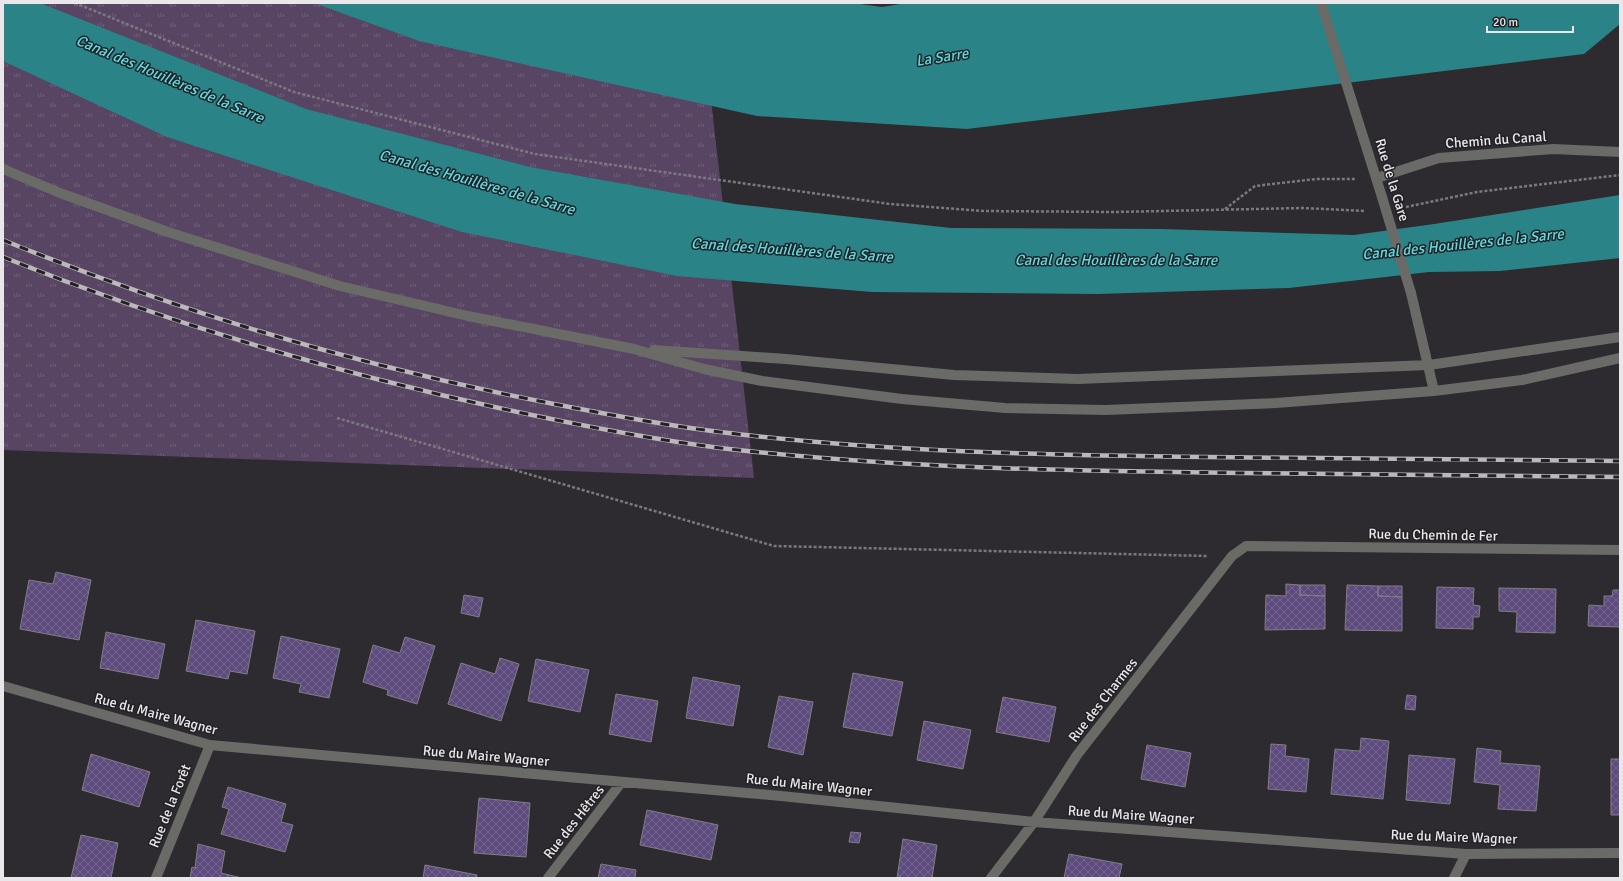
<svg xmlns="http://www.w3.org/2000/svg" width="1623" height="881" viewBox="0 0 1623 881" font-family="Signika,sans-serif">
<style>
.grass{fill:url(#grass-tufts)}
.water{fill:#2a8387}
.building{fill:url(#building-cross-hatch);stroke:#807e84}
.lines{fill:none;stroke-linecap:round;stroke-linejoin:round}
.path{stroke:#7c797e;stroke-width:2.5;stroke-dasharray:3 2;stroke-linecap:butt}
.minor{stroke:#6a6a67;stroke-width:10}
.rail-casing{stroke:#bab8bb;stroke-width:4.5}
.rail{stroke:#242126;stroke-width:3;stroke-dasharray:9;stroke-linecap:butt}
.minor-bridge{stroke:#6a6a67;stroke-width:10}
.labels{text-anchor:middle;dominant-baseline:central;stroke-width:3;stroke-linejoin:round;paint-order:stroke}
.street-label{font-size:14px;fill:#e9e7ea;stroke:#242126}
.water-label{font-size:15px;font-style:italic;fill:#5cdce2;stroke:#242126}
</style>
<defs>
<pattern id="grass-tufts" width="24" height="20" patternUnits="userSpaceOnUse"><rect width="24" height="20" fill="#584564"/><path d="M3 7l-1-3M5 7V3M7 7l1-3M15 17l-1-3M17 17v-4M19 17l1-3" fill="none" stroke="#70607a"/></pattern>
<pattern id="building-cross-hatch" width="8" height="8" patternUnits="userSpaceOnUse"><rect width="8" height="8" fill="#5d4b7d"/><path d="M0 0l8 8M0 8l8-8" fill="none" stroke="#746590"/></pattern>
</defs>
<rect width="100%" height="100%" fill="#2e2b30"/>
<!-- grass -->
<path class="grass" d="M3,3H700L754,478L3,450Z"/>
<!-- water -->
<path class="water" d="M3,3H40L306,109L530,167L735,204L951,228L1162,229L1354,235L1434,224L1620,195V258L1500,271L1429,272L1289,288L1098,294L872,292L677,276L462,232L167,137L3,61Z
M314,3H853L882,7L906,3H1620V24L1584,54L967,129L757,116L419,41Z"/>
<!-- building -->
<path class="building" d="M56,572L91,580L79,640L20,629L29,580L53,584Z
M1286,584L1300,585V595L1325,596V629L1265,630L1266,595L1286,596Z
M1300,585H1325V596L1300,595Z
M1347,585L1378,586V596L1402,597V631L1345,630Z
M1378,586H1402V597L1378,596Z
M1437,587L1474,588L1473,605L1480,606L1479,617H1473V629L1436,628Z
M1499,588L1556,589L1555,633L1516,632L1517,612L1499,611Z
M1613,590H1620V627L1588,626L1589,605L1604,606V596H1612Z
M464,595L483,598L479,617L461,613Z
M196,620L255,631L247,674L230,671L228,679L186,671Z
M106,632L165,644L158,679L100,668Z
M281,636L340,649L329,698L299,692L301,684L273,678Z
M405,637L435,646L417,704L387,695L388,690L363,682L373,645L400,653Z
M500,658L519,664L501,721L448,704L461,663L495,674Z
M536,659L589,670L580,712L528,701Z
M853,673L903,682L892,736L843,727Z
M693,677L740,686L733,726L686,718Z
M616,694L658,701L651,742L609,734Z
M1407,695L1416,696L1415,710L1405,709Z
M779,696L813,702L803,755L768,747Z
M1003,697L1056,707L1049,742L996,732Z
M924,721L971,730L963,769L917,760Z
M1361,738L1389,741L1383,799L1331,794L1335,749L1360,751Z
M1271,744L1286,745L1285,756L1309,759L1306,792L1268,789Z
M1147,745L1191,753L1185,787L1141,779Z
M1477,748L1501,751L1500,763L1540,766L1536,811L1498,809L1500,785L1474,782Z
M91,754L150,772L139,807L82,790Z
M1409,755L1455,759L1450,804L1406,800Z
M1611,759H1620V815H1611Z
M228,787L286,804L281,822L293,825L285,852L221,834L229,809L222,807Z
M479,798L530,803L526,857L474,853Z
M647,810L718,825L711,860L640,845Z
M851,832L861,833L859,843L849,842Z
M81,835L118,843L111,878H71Z
M903,839L937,845L932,878H897Z
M198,844L225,851L221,873L242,878H190L192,867L195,868Z
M1069,854L1122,864L1119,878H1064Z
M601,864L636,870L635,878H598Z
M425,865L477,875L476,878H423Z"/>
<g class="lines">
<!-- path -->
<path class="path" d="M75,3L294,92L535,154L890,204L983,211L1115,212L1303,208L1365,211
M1406,207L1477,192L1620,175
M1225,209L1255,186L1316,179H1356
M337,418L774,546L1208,556"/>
<!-- minor -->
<path class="minor" d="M1321,3L1382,197
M3,169L60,193L171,233L340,286L468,316L634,349L704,369L762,381L902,399L1005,408L1106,410L1276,403L1434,391L1522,380L1620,358
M1377,178L1439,158L1553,149L1620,152
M1411,293L1434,391
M654,350L786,359L954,375L1078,379L1429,365L1620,337
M3,686L210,745L781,796L1034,822L1466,854L1620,853
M156,878L210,745
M548,878L621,783
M991,878L1034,822L1077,755L1232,556L1246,546L1620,550
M1454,878L1466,854"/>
<!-- rail casing -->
<g class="rail-casing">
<path id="rail" d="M3,240C179,312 362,367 549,403C605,414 662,425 720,432C881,452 1044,455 1207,457C1344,459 1482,460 1620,461
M3,257C167,323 336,373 508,410C578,425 649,439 720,448C893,468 1066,471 1240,473C1367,474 1493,476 1620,477"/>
</g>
<!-- rail -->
<use href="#rail" class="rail"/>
<!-- minor-bridge -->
<path class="minor-bridge" d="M1382,197L1411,293"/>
</g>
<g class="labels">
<!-- street labels -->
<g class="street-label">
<text transform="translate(1496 140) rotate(-4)">Chemin du Canal</text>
<text transform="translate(1392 180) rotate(73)">Rue de la Gare</text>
<text transform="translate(1433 535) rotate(1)">Rue du Chemin de Fer</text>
<text transform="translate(1103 700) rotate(-52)">Rue des Charmes</text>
<text transform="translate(156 714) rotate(15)">Rue du Maire Wagner</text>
<text transform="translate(486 756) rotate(5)">Rue du Maire Wagner</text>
<text transform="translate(809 785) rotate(6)">Rue du Maire Wagner</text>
<text transform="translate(170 806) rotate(-68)">Rue de la Forêt</text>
<text transform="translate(1131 815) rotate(4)">Rue du Maire Wagner</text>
<text transform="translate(574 822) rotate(-52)">Rue des Hêtres</text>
<text transform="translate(1454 837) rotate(2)">Rue du Maire Wagner</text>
</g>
<!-- water labels -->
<g class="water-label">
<text transform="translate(942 57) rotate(-9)">La Sarre</text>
<text transform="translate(170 79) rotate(23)">Canal des Houillères de la Sarre</text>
<text transform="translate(477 182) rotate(16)">Canal des Houillères de la Sarre</text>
<text transform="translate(1463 244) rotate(-6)">Canal des Houillères de la Sarre</text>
<text transform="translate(792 250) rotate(4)">Canal des Houillères de la Sarre</text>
<text x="1116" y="260">Canal des Houillères de la Sarre</text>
</g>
</g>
<!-- border -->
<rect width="1623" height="881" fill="none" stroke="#e9e7ea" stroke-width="8"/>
<!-- scale -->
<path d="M1487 26v6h86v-6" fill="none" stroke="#e9e7ea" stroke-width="2"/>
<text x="1493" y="26" font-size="12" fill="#e9e7ea" stroke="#242126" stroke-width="3" paint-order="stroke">20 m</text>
</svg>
